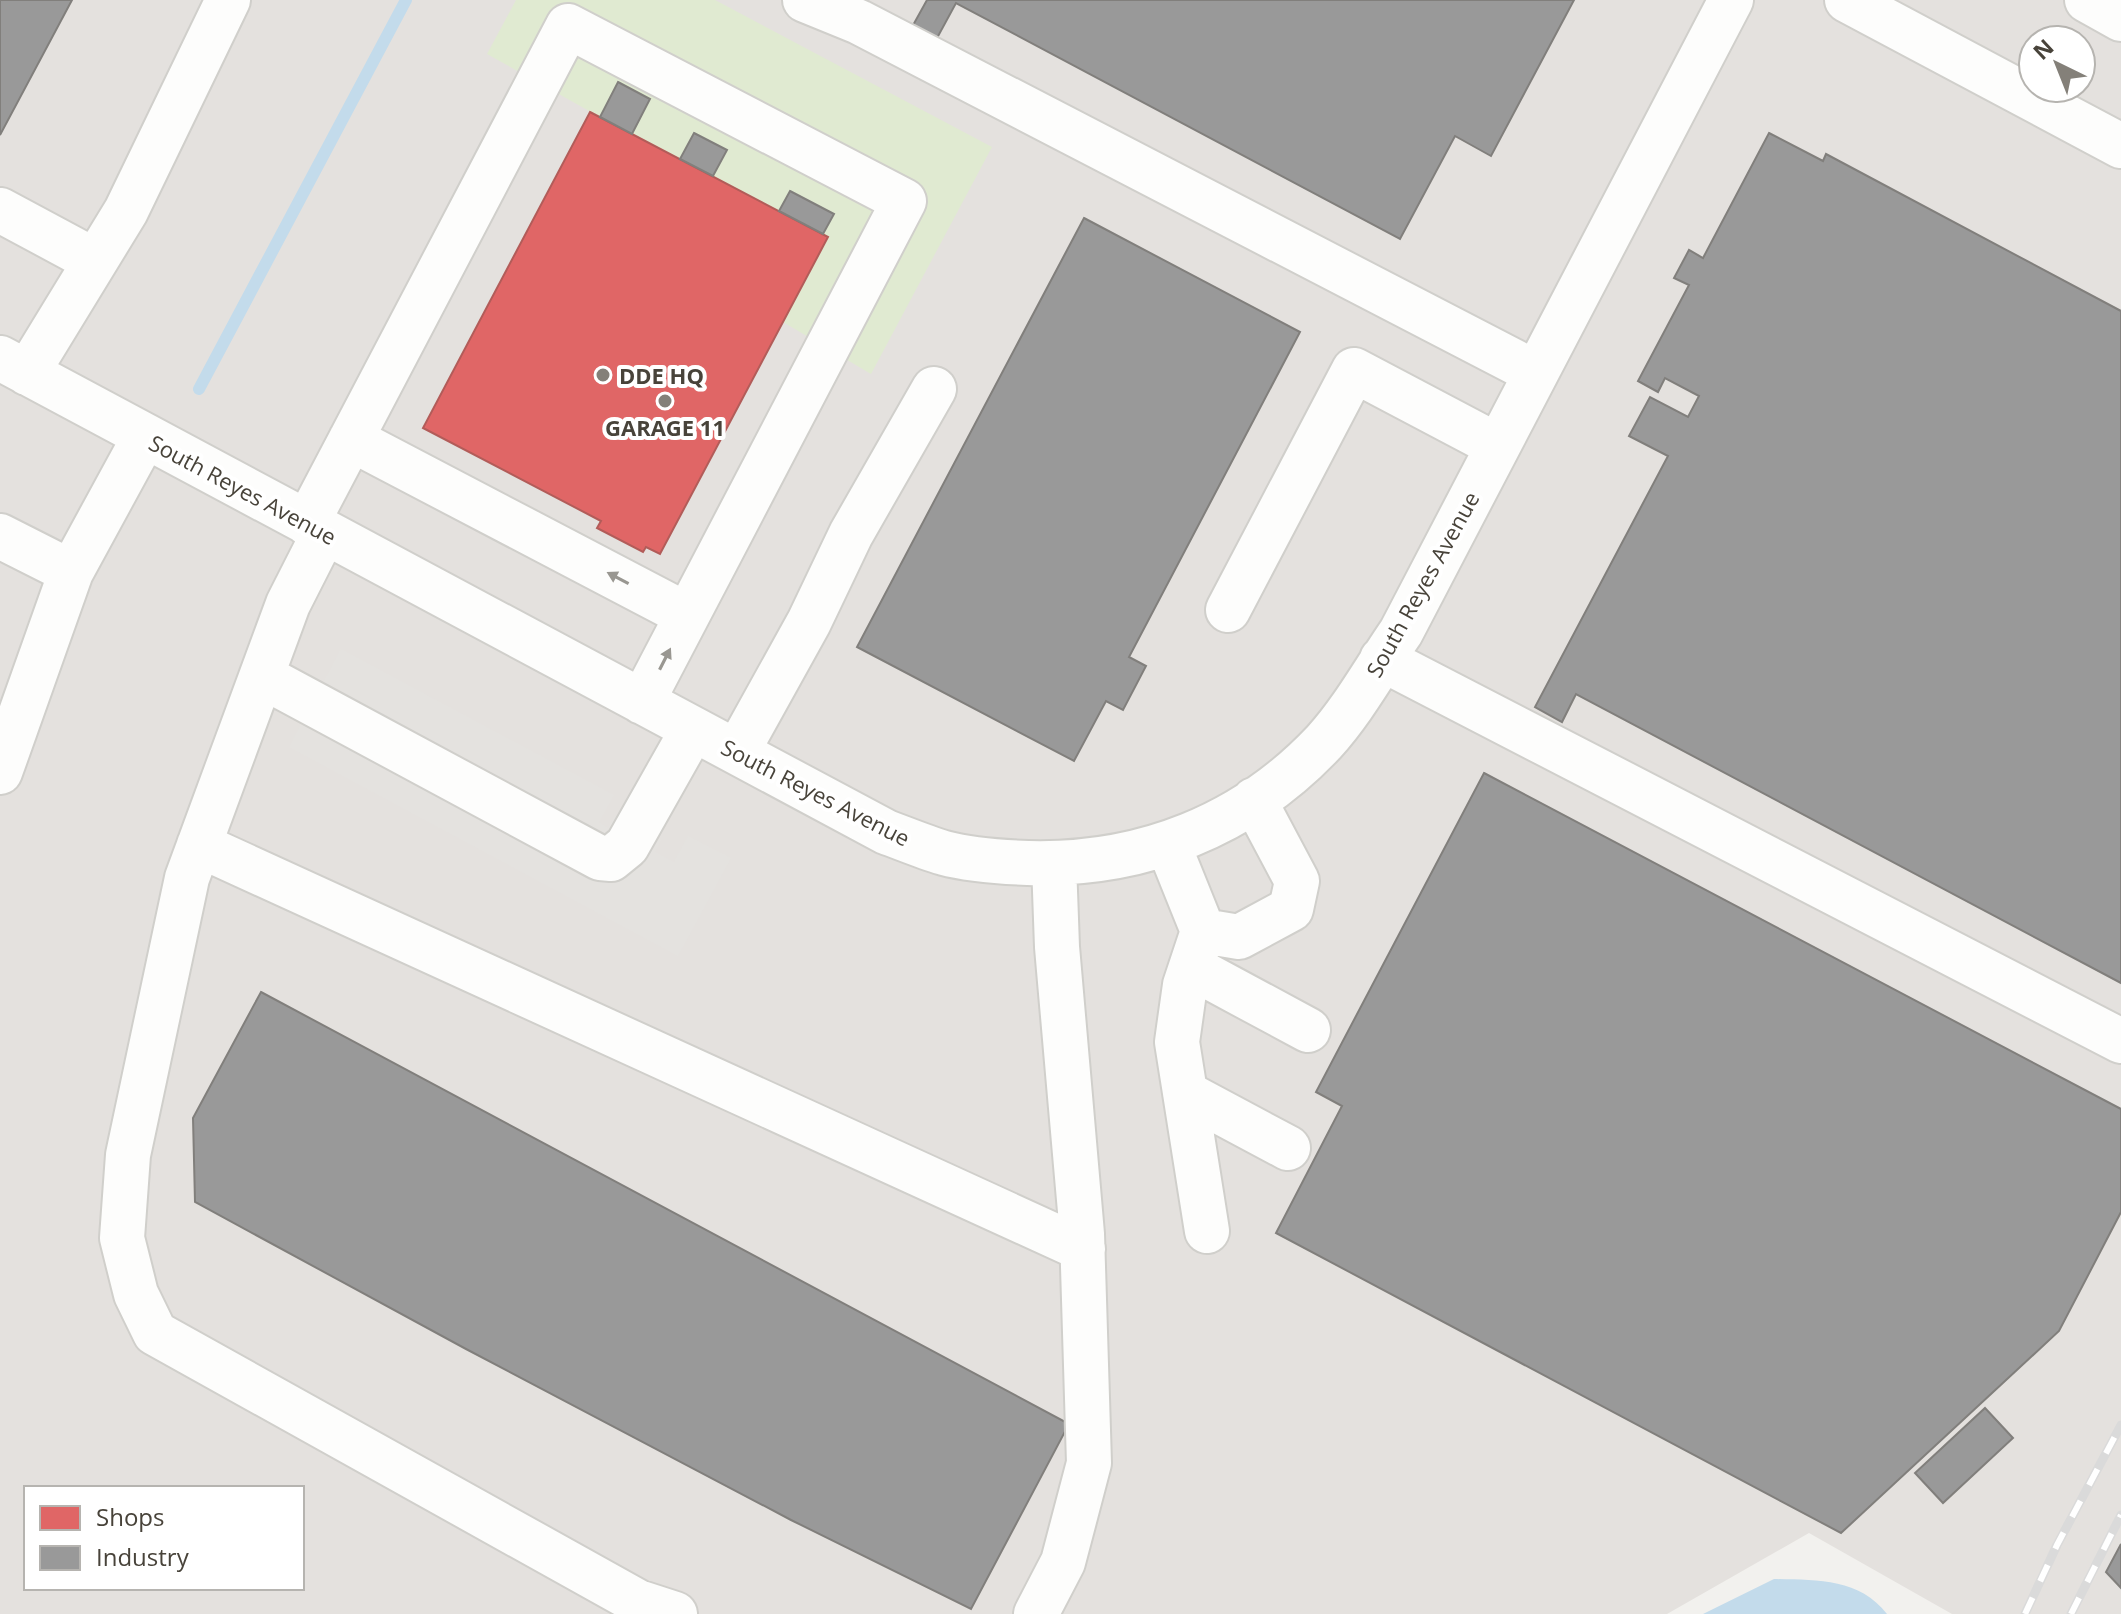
<svg xmlns="http://www.w3.org/2000/svg" width="2121" height="1614" viewBox="0 0 2121 1614" font-family="'Open Sans',sans-serif">
<style>
.industrial{fill:#e4e1de;fill-rule:evenodd}
.green{fill:#e0ead1}
.parking{fill:#e4e2df}
.water{fill:#c3dbeb}
.shops{fill:#e06666;stroke:#b25c59;stroke-width:2}
.industry{fill:#999;stroke:#817f7c;stroke-width:2}
.lines{fill:none;stroke-linecap:round;stroke-linejoin:round}
.stream{stroke:#c3dbeb;stroke-width:12}
.minor-casing{stroke:#d0cfcb;stroke-width:48}
.minor{stroke:#fdfdfc;stroke-width:44}
.rail-casing{stroke:#dadada;stroke-width:9}
.rail{stroke:#fff;stroke-width:6;stroke-dasharray:18;stroke-linecap:butt}
.oneway{fill:#999791}
.poi-dot{fill:#848079;stroke:#fff;stroke-width:3}
.labels{text-anchor:middle;dominant-baseline:central;stroke-width:8;stroke-linejoin:round;paint-order:stroke}
.poi-label{font-size:22px;font-weight:bold;fill:#48433a;stroke:#fff;text-anchor:start}
.street-label{font-size:22px;fill:#48433a;stroke:#fff}
</style>
<rect width="100%" height="100%" fill="#f2f1ee"/>
<!-- industrial -->
<path class="industrial" d="M0,0H2121V1614H1952L1809,1533L1667,1614H0ZM2033,40H2081V88H2033ZM26,1488H302V1588H26Z"/>
<!-- green -->
<path class="green" d="M516,0H715L992,147L871,374L783,322L828,237L823,234L834,214L790,191L779,211L713,176L727,150L694,133L680,159L632,134L618,83L600,117L487,54Z"/>
<!-- parking -->
<path class="parking" d="M341,649L614,795L599,822L608,828L615,816L661,840L655,852L674,862L688,836L731,858L678,956L289,747Z"/>
<!-- water -->
<path class="water" d="M1774,1579C1816,1580 1859,1578 1887,1614H1703Z"/>
<!-- shops -->
<path class="shops" d="M590,112L828,237L660,554L646,547L643,552L597,528L601,521L423,428Z"/>
<!-- industry -->
<path class="industry" d="M0,0H72L0,135Z
M927,0H1574L1491,156L1455,136L1400,239L956,3L936,40L912,27Z
M618,82L650,99L632,134L600,117Z
M694,133L727,150L713,176L680,159Z
M1769,133L1823,161L1826,154L2121,311V983L1576,694L1562,722L1535,707L1668,456L1629,436L1650,397L1688,417L1699,396L1665,378L1658,392L1638,381L1689,285L1674,278L1689,250L1703,258Z
M790,191L834,214L823,234L779,211Z
M1084,218L1300,332L1129,657L1146,666L1123,710L1106,701L1074,761L857,647Z
M1484,773L2121,1109V1212L2059,1331L1841,1533L1276,1233L1342,1106L1316,1092Z
M261,992L1069,1424L971,1609L791,1520L466,1349L195,1202L193,1118Z
M1985,1408L2013,1438L1943,1503L1915,1473Z
M2121,1544V1588L2106,1572Z"/>
<g class="lines">
<!-- stream -->
<path class="stream" d="M199,389L406,0"/>
<!-- minor casing -->
<g class="minor-casing">
<path id="minor" d="M805,0L859,22L1536,373
M1847,0L2121,146
M2087,0L2121,19
M0,210L95,261
M0,358L886,832C905,839 924,847 944,853C970,860 1001,862 1028,863C1142,866 1245,826 1324,742C1354,709 1376,668 1401,632L1731,0
M27,373L126,211L228,0
M351,439L687,615
M307,523L568,26L904,201L642,702
M324,533L288,604L187,878L128,1155L122,1238L136,1294L155,1333L638,1602L675,1614
M0,536L71,572L0,772
M71,572L145,436
M1228,610L1354,370L1498,446
M1382,659L2121,1041
M262,676L600,858L611,859L627,846L693,729
M737,752L809,622L851,534L934,389
M1168,844L1203,931L1185,985L1177,1042L1207,1231
M199,845L1083,1249
M1203,931L1239,937L1291,909L1297,881L1254,800
M1191,967L1308,1030
M1185,1093L1288,1148
M1036,1614L1063,1562L1089,1463L1082,1234L1057,947L1054,863"/>
</g>
<!-- minor -->
<use href="#minor" class="minor"/>
<!-- rail casing -->
<g class="rail-casing">
<path id="rail" d="M2025,1614L2057,1545L2121,1425
M2071,1614L2121,1515"/>
</g>
<!-- rail -->
<use href="#rail" class="rail"/>
</g>
<!-- one-way arrows -->
<defs><path id="oneway-solid" d="M-6-.8H1V-3.2L6.5 0L1 3.2V.8H-6Z" transform="scale(2)"/></defs>
<g class="oneway">
<use href="#oneway-solid" transform="translate(618 578) rotate(-152)"/>
<use href="#oneway-solid" transform="translate(665 659) rotate(-63)"/>
</g>
<!-- markers -->
<g class="poi-dot">
<circle cx="603" cy="375" r="8"/>
<circle cx="665" cy="401" r="8"/>
</g>
<g class="labels">
<!-- poi labels -->
<g class="poi-label">
<text x="619" y="375">DDE HQ</text>
<text x="665" y="427" text-anchor="middle">GARAGE 11</text>
</g>
<!-- street labels -->
<g class="street-label">
<text transform="translate(243 489) rotate(28)">South Reyes Avenue</text>
<text transform="translate(1422 584) rotate(-61)">South Reyes Avenue</text>
<text transform="translate(816 792) rotate(27)">South Reyes Avenue</text>
</g>
</g>
<!-- legend -->
<rect x="24" y="1486" width="280" height="104" fill="#ffffff" stroke="#b6b4b0" stroke-width="2"/>
<rect x="40" y="1506" width="40" height="24" fill="#e06666" stroke="#b6b4b0" stroke-width="2"/>
<text x="96" y="1526" font-size="24" fill="#48433a">Shops</text>
<rect x="40" y="1546" width="40" height="24" fill="#999999" stroke="#b6b4b0" stroke-width="2"/>
<text x="96" y="1566" font-size="24" fill="#48433a">Industry</text>
<!-- north arrow -->
<g transform="translate(2057 64) rotate(317)"><circle r="38" fill="#ffffff" stroke="#b6b4b0" stroke-width="2"/>
<path d="M0-6L14 30L0 20L-14 30Z" fill="#848079"/>
<text y="-12" font-size="22" font-weight="bold" text-anchor="middle" fill="#48433a">N</text>
</g>
</svg>
